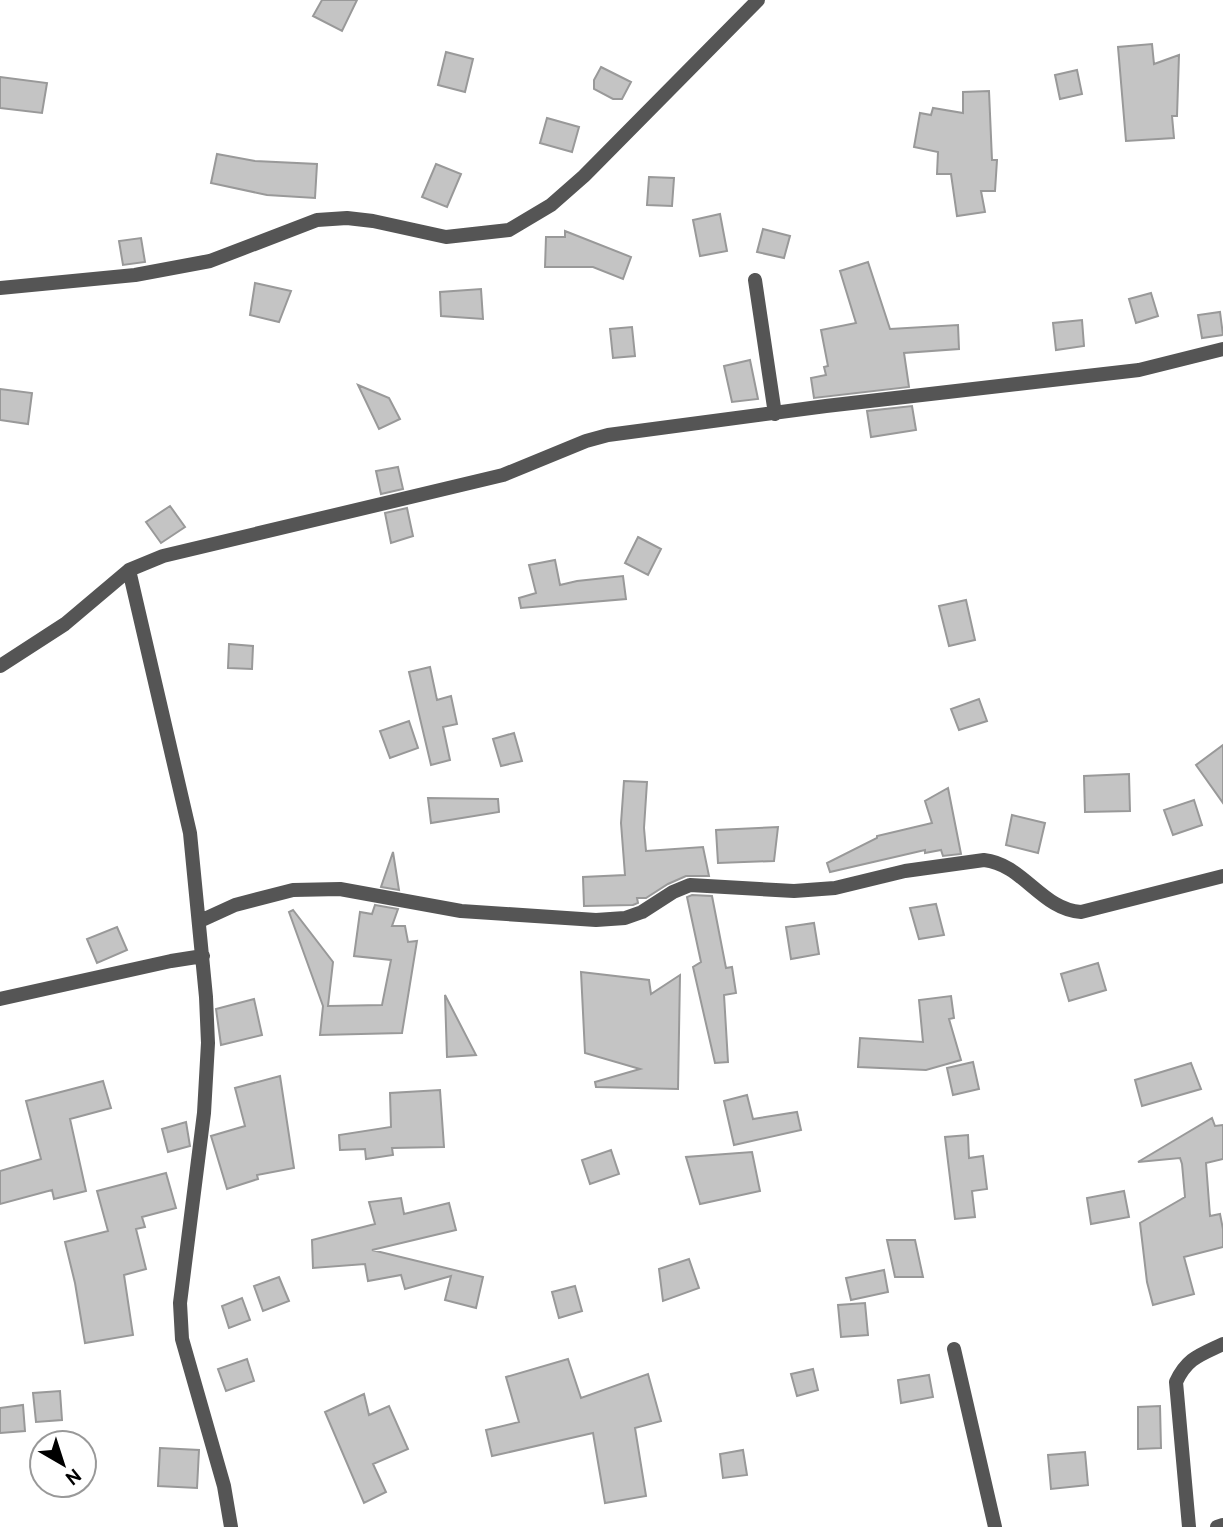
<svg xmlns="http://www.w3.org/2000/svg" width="1223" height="1527" viewBox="0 0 1223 1527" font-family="Overpass,sans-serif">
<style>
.building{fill:#c4c4c4;stroke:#999;stroke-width:2}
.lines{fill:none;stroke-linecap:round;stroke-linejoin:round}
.minor{stroke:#555;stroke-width:14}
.tertiary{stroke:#555;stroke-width:14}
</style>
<rect width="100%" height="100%" fill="#fff"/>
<!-- building -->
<path class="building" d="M322,0H357L342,31L313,16Z
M1152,44L1154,64L1179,55L1177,116H1172L1174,138L1126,141L1118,47Z
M446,52L473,59L465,92L438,85Z
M601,67L631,82L622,99H613L594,89V80Z
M1077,70L1082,94L1060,99L1055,75Z
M0,77L47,83L42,113L0,108Z
M989,91L992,160H997L995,191H981L985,212L957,216L951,174H937L938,152L914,147L920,113L931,115L933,108L963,113V92Z
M547,118L579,127L572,152L540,143Z
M217,154L255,161L317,164L315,198L267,195L211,183Z
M436,164L461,174L447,207L422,197Z
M649,177L674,178L672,206L647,205Z
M720,214L727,251L700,256L693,220Z
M763,229L790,236L784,258L757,252Z
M565,231L631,257L623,279L593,267H545L546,237H565Z
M141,238L145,262L123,265L119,241Z
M868,262L890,329L958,325L959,349L904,353L909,387L814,398L811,378L826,375L824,367L828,366L821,330L856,323L840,271Z
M255,283L291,291L279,322L250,315Z
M481,289L483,319L441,316L440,292Z
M1151,293L1158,316L1136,323L1129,299Z
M1220,312L1223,335L1202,338L1198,315Z
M1082,320L1084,346L1056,350L1053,323Z
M632,327L635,356L613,358L610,329Z
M750,360L758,399L732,402L724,366Z
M358,385L389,398L400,419L379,429Z
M0,389L32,393L28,424L0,420Z
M912,406L916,430L871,437L867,411Z
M398,467L403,489L381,494L376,471Z
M170,506L185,527L161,543L146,522Z
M407,508L413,536L391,543L385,513Z
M638,537L661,549L648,575L625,563Z
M555,560L560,585L577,581L623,576L626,599L521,608L519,598L536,593L529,565Z
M966,600L975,640L949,646L939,606Z
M229,644L253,646L252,669L228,668Z
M430,667L437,700L451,696L457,724L443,727L450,760L431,765L409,672Z
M979,699L987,721L959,730L951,709Z
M409,721L418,748L390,758L380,731Z
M514,733L522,761L501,766L493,739Z
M1223,745V803L1196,765Z
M1129,774L1130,811L1085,812L1084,776Z
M624,781L647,782L644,828L646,851L703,847L709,876H686L668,884L646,898H637L638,903L633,905L584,906L583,877L625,875L621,823Z
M948,788L961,854L943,856L941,850L925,853V850L830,872L827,863L877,838V836L932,823L925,801Z
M428,798L498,799L499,812L431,823Z
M1194,800L1202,825L1173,835L1164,810Z
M1012,815L1045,823L1038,853L1006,845Z
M778,827L774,861L718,863L716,830Z
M393,852L399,890L381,887Z
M692,895L712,896L726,968L732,967L736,993L724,995L728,1062L715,1063L693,967L701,962L687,897Z
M936,904L944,935L919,939L910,908Z
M375,905L398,909L392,926H405L408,942L417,941L402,1033L320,1035L323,1006L289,912L293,910L333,962L328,1006L382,1005L391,960L354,956L360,912L372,914Z
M814,923L819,954L791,959L786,927Z
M117,927L127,950L97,963L87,939Z
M1098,963L1106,990L1069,1001L1061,974Z
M581,972L649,980L651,994L680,975L678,1089L596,1087L595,1082L640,1069L585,1053Z
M445,995L476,1055L447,1057Z
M951,996L954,1018L949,1019L961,1060L926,1070L858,1067L860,1038L923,1042L919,1000Z
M254,999L262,1035L221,1045L216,1009Z
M973,1062L979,1089L953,1095L947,1068Z
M1191,1063L1201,1089L1142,1106L1135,1080Z
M280,1076L294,1168L257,1175L258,1179L227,1189L211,1136L245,1126L235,1088Z
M103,1081L111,1108L70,1119L86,1191L54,1199L52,1190L0,1204V1171L41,1159L26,1101Z
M440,1090L444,1147L392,1148L393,1155L366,1159L365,1149L340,1150L339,1135L391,1127L390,1093Z
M747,1095L753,1119L797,1112L801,1130L734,1145L724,1101Z
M1212,1118L1215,1126L1223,1125V1159L1206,1163L1210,1216L1220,1214L1223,1229V1247L1184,1257L1194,1294L1153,1305L1147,1282L1140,1223L1185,1197L1182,1164L1180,1158L1138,1162Z
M186,1122L190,1146L168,1152L162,1129Z
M968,1135L969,1158L983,1156L987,1189L972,1191L975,1217L955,1219L945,1137Z
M611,1150L619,1174L590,1184L582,1160Z
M752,1152L760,1191L700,1204L686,1157Z
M166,1173L176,1208L142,1217L145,1227L136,1229L146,1269L124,1275L133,1335L85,1343L75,1283L65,1242L108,1231L97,1191Z
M1124,1191L1129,1217L1091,1224L1087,1198Z
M401,1198L404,1214L449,1203L456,1230L372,1250L483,1277L476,1308L445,1300L451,1276L405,1289L401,1275L368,1281L365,1264L313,1268L312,1240L375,1224L369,1202Z
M887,1240H915L923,1277H895Z
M689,1259L699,1288L663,1301L659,1269Z
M884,1270L888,1292L851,1300L846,1278Z
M279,1277L289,1301L263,1311L254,1286Z
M575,1286L582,1311L559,1318L552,1292Z
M242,1298L250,1320L229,1328L222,1306Z
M865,1303L868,1335L841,1337L838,1305Z
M247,1359L254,1381L226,1391L218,1369Z
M568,1359L581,1398L648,1374L661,1421L635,1428L646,1496L605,1503L593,1433L492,1456L486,1430L519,1422L506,1377Z
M813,1369L818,1390L797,1396L791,1374Z
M929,1375L933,1397L901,1403L898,1380Z
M60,1391L62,1420L36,1422L33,1393Z
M364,1394L369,1415L389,1406L408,1449L373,1464L386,1492L364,1503L325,1412Z
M23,1405L25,1431L0,1433V1408Z
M1160,1406L1161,1448L1138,1449V1407Z
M160,1448L199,1450L197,1488L158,1486Z
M743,1450L747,1475L723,1478L720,1454Z
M1085,1452L1088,1485L1051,1489L1048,1455Z"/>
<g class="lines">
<!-- minor -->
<path class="minor" d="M755,280L775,414
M0,288L135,275L210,261L317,220L347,218L373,221L446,237L509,230L551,205L584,176L758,0
M129,570L190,833L206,997L208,1043L204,1113L180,1303L182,1339L224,1486L231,1527
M0,666L65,624L129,570L163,556L503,475L586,441L608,435L826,406L1139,370L1223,349
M200,921L235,905L293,890L340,889L461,911L596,920L625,918L642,912L673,892L690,885L794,891L835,888L905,871L984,860C1023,864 1042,910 1081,912L1223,876
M0,999L171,961L203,956
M954,1349L995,1527
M1189,1527L1176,1382C1187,1358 1200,1355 1223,1344"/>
<!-- tertiary -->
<path class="tertiary" d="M1217,1527L1223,1525"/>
</g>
<!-- north arrow -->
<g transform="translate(63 1464) rotate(141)"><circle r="33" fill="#ffffff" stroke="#999999" stroke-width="2"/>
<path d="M0-5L12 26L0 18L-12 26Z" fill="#000000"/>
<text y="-10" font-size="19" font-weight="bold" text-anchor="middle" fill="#000000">N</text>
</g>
</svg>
